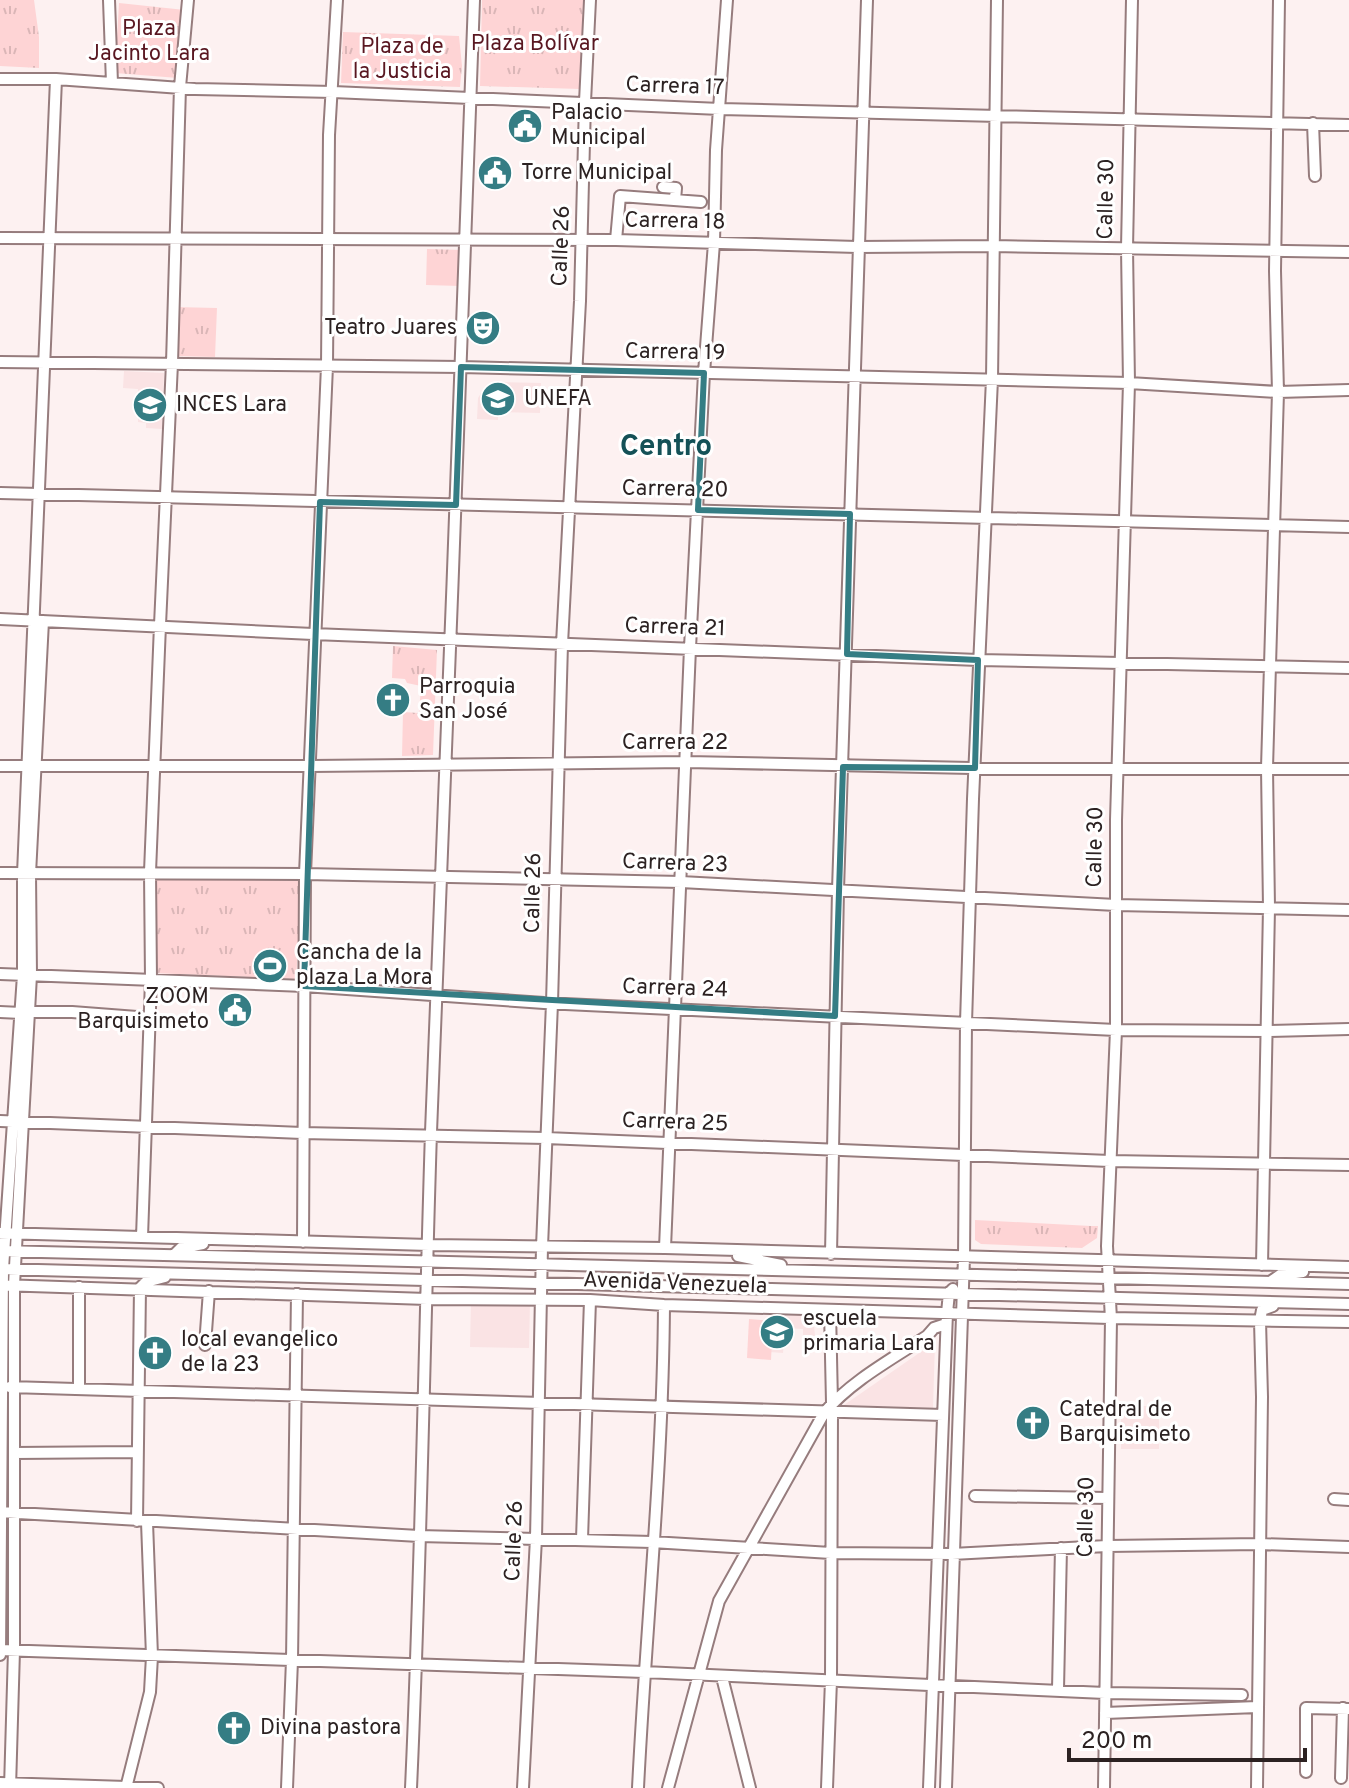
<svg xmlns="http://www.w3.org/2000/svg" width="1349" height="1788" viewBox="0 0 1349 1788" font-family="Overpass,sans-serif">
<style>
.built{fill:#fae3e4}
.grass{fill:#fed4d5}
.park{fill:url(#park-tufts)}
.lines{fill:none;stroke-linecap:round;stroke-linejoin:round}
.minor-casing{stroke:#967c7d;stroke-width:14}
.minor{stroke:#fff;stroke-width:10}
.marked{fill:none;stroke:#357d84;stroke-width:6;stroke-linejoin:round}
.labels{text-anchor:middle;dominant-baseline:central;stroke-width:6;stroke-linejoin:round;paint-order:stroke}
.park-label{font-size:22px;fill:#591721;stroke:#fff}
.street-label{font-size:22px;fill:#2c2222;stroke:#fff}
.poi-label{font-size:22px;fill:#2c2222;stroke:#fff;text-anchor:start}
.district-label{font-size:30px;font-weight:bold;fill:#145157;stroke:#fff}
</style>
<defs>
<pattern id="park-tufts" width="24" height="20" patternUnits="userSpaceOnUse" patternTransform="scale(2)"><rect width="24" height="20" fill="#fed4d5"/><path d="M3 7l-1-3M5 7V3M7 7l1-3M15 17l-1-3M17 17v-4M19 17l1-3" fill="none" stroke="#dab6b7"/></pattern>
</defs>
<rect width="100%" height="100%" fill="#fdf1f1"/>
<!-- built -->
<path class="built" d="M124,371L164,373L162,429L146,428V423L138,422V389L123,388Z
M495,382L541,383L540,413L498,412V420L477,419L478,398L481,393L495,394Z
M471,1301L530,1302L529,1348L470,1347Z
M775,1313L813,1315L815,1336H803V1329L785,1328L783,1353L770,1352L771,1325H775Z
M935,1342L933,1408L844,1405Z
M1121,1406H1159V1449H1121Z"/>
<!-- grass -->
<path class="grass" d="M749,1319L773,1321L771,1360L747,1358Z"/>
<!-- park -->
<path class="park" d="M0,0H34L39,37V68L0,66Z
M482,0H583L580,89L480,86Z
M119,3L185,10L178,78L115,73Z
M343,32L459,36L462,66L460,87L341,83Z
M427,249L462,250L460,286L426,285Z
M175,307L217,308L215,357L174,356Z
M393,646L437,650L433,755L402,756L403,712L419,713L421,686L407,683L405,679L392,678Z
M152,873L303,877L296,979L151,973Z
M975,1220L1091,1226H1098L1097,1238L1082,1248L981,1244L975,1240Z"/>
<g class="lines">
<!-- minor casing -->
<g class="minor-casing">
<path id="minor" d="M109,0L112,83
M0,79H56L195,89L333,92L720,109L1349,125
M1313,123L1315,176
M663,187L676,188L675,200
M0,238L616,240L857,247L993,246L1349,252
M616,240L620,196L701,202
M0,362L461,367L1129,383L1278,392L1349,390
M0,493L1349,527
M0,619L313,634L978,660L1349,668
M0,766H311L687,762L1019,769H1349
M0,873L305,874L681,882L1116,905L1349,910
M0,974L304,986L544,1003L1116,1030L1267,1031L1349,1029
M0,1012L21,1013
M30,1012H72L150,1018
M0,1121L302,1133L546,1138L1110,1161L1349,1165
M0,1233L429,1245L665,1248L1349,1267
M142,1237L151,980L150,872L160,625L172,363L180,87L188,0
M303,1242L305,874L327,366L329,135L337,0
M665,1248L690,648L704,373L714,243L716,150L727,0
M0,1251L1349,1284
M831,1254L838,890L867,0
M174,1255L181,1248L203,1244
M738,1256L781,1265
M1262,1265L1269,908L1267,768L1278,392L1275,271L1279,0
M0,1269L1349,1304
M1270,1282L1280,1275L1303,1272
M0,1285L427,1299L590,1300L664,1305L1110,1318L1349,1322
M830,1310L832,1403
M205,1345L209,1291
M10,1387L943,1415
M79,1389V1287
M14,1453L137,1452
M975,1496L1108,1498
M1334,1499L1349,1500
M0,1512L419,1536L652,1542L831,1553L952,1554L1107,1546L1260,1544L1349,1547
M137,1521L140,1288L146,1282L165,1277
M582,1539L590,1300
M0,1650L644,1672L1105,1693L1242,1695
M0,1655L3,1269L23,975V874L56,79
M722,1677L750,1788
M1058,1689L1061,1548
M1105,1713L1257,1707
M1306,1772V1708L1349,1709
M1341,1778L1343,1708
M0,1783L158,1788
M10,1788L14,1650V1285L31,975L30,874L43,621
M126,1788L150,1692L152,1656L147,1522
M287,1788L292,1660L297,1294
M411,1788C421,1569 424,1351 431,1132C444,755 463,377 474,0
M523,1788L536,1538L542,1247L552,1003L562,644L580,301L585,102L590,0
M638,1788C646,1627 663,1466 664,1305
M668,1788L719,1601L824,1413C851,1381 892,1359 927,1336L934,1328L946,1324
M827,1788L831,1680L832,1413
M929,1788L947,1313L949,1293L953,1289
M946,1788L964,1257L966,1023L973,799L992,379L997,0
M1104,1788L1111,1319L1107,1246L1116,1030V820L1129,383L1127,248L1132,0
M1257,1788L1262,1397L1260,1321L1262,1310L1273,1306"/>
</g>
<!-- minor -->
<use href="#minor" class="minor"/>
</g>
<!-- marked area -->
<path class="marked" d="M461,367L704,373L698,510L850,514L847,654L978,660L975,768L843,767L835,1016L304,986L320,502L456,505Z"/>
<!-- icons -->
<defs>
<g id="civic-disc" transform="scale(1.8)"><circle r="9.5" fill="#357d84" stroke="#fff"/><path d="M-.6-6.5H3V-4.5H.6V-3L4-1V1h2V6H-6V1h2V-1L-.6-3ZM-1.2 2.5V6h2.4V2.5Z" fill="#fff"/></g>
<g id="theatre-disc" transform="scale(1.8)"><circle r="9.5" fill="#357d84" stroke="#fff"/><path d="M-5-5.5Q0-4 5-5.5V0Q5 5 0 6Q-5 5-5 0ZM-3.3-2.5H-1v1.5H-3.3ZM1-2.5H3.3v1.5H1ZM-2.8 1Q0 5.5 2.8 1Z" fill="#fff"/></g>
<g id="university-disc" transform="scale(1.8)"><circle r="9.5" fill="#357d84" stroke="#fff"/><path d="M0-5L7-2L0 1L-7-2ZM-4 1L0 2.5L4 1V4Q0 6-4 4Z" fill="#fff"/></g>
<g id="church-disc" transform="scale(1.8)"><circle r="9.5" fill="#357d84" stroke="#fff"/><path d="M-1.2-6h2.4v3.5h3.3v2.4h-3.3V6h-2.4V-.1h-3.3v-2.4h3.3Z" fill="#fff"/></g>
<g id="stadium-disc" transform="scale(1.8)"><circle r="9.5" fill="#357d84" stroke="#fff"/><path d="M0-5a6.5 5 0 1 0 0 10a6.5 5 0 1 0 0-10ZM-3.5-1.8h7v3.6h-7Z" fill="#fff"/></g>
</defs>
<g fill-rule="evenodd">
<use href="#civic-disc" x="525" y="126"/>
<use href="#civic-disc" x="495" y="173"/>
<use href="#theatre-disc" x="483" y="328"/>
<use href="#university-disc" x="498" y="399"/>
<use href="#university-disc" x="150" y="405"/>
<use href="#church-disc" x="393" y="700"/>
<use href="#stadium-disc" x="270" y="966"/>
<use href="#civic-disc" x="235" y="1010"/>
<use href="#university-disc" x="777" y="1332"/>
<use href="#church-disc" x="155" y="1353"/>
<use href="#church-disc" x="1033" y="1423"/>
<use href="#church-disc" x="234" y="1728"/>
</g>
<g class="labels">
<!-- park labels -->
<g class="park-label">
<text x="149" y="29">Plaza<tspan x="149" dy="25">Jacinto Lara</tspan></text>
<text x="535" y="44">Plaza Bolívar</text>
<text x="402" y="47">Plaza de<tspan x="402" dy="25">la Justicia</tspan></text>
</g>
<!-- street labels -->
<g class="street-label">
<text transform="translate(675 87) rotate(2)">Carrera 17</text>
<text transform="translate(1107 199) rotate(-89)">Calle 30</text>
<text transform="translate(675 222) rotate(1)">Carrera 18</text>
<text transform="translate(562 246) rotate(-88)">Calle 26</text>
<text transform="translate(675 353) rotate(1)">Carrera 19</text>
<text transform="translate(675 490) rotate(1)">Carrera 20</text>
<text transform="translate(675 628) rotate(2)">Carrera 21</text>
<text x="675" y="743">Carrera 22</text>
<text transform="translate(1096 847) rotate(-89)">Calle 30</text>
<text transform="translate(675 864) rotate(2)">Carrera 23</text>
<text transform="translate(534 893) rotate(-89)">Calle 26</text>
<text transform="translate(675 989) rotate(2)">Carrera 24</text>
<text transform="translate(675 1123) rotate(2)">Carrera 25</text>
<text transform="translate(675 1284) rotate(2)">Avenida Venezuela</text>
<text transform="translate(1087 1517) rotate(-89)">Calle 30</text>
<text transform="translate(515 1541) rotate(-88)">Calle 26</text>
</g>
<!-- poi labels -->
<g class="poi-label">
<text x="551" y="113">Palacio<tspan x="551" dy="25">Municipal</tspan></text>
<text x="521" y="173">Torre Municipal</text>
<text x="457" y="328" text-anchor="end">Teatro Juares</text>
<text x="524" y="399">UNEFA</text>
<text x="176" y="405">INCES Lara</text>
<text x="419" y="687">Parroquia<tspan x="419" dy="25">San José</tspan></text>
<text x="296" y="953">Cancha de la<tspan x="296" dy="25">plaza La Mora</tspan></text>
<text x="209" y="997" text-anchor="end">ZOOM<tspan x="209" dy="25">Barquisimeto</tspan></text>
<text x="803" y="1319">escuela<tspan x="803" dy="25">primaria Lara</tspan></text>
<text x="181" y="1340">local evangelico<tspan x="181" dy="25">de la 23</tspan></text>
<text x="1059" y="1410">Catedral de<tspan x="1059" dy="25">Barquisimeto</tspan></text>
<text x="260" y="1728">Divina pastora</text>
</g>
<!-- district labels -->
<g class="district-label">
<text x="666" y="447">Centro</text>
</g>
</g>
<!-- scale -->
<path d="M1069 1748v12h236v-12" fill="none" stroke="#2c2222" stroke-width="4"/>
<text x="1081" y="1748" font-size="24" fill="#2c2222" stroke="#ffffff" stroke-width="6" paint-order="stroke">200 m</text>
</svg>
